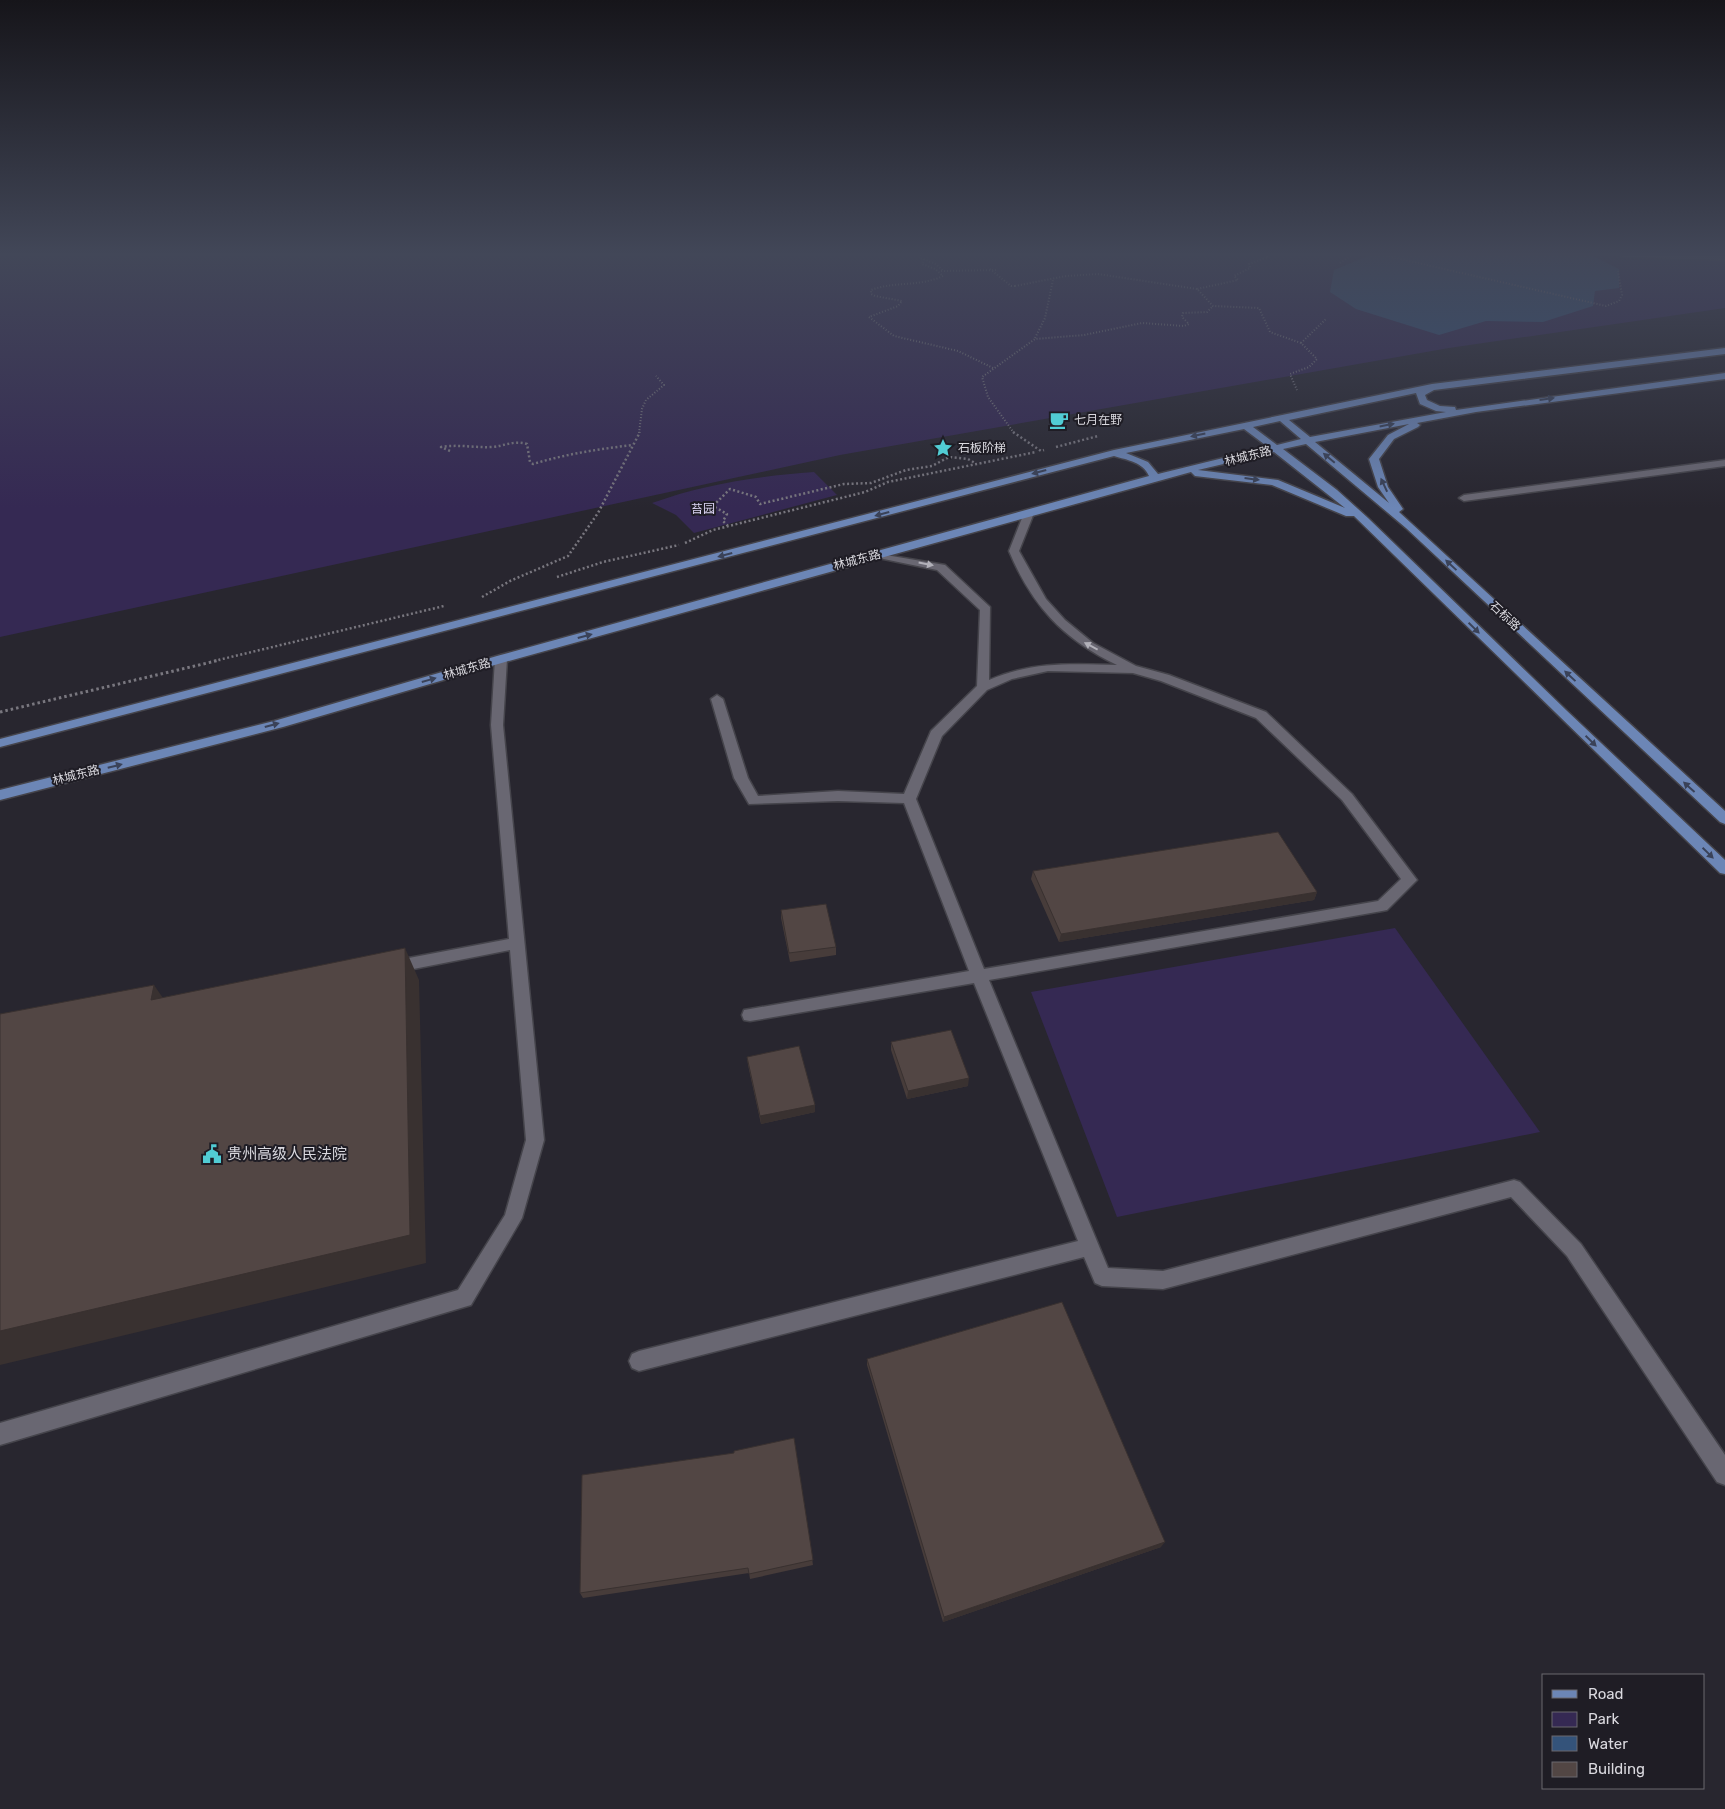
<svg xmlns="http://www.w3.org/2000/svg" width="1725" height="1809" viewBox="0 0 1725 1809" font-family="Rubik,'Noto Sans SC',sans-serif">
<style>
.green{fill:#352953}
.water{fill:#34537a}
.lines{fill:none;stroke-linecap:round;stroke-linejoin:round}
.minor-casing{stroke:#45444b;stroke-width:3}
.major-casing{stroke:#45444b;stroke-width:3}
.path-far2{stroke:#79777f;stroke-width:2;stroke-dasharray:1 2;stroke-linecap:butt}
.path-far1{stroke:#79777f;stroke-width:2.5;stroke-dasharray:2 2.5;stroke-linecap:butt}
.path{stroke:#79777f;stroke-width:3;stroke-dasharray:2.5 3;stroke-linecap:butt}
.minor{fill:#696772;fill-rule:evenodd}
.major{fill:#6c86b6;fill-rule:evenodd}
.wall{fill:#473c3a}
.shaded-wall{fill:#393130}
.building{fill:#524644;stroke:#393130}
.oneway{fill:#3a4258}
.oneway2{fill:#b2b1b9}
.labels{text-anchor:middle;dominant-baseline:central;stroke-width:4;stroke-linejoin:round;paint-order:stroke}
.far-poi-label{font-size:12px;fill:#dad9df;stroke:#1f1d25;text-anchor:start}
.far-street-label{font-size:12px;fill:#dad9df;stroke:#1f1d25}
.far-park-label{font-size:12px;fill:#ddd6f4;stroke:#1f1d25}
.poi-label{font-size:15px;fill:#dad9df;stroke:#1f1d25;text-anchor:start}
</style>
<rect width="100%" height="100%" fill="#28262f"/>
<!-- green -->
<path class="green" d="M0,255H1725V308L1449,348L840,455L0,637Z
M814,472L837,495L694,533L676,515L652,503C704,484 758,476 814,472Z
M1395,928L1540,1132L1117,1217L1031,992Z"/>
<!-- water -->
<path class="water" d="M1370,255H1591L1619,269V288L1595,291L1593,306L1543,322L1486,321L1439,335L1356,309L1330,292L1334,270Z"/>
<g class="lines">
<!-- minor casing -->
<g class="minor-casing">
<path id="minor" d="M1620,255L1725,256V260L1624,257Z
M1725,460V466L1464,501L1459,498L1464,495Z
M1029,510L1034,513L1019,551L1046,599L1065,620L1093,643L1136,666L1169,675L1266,712L1352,794L1417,880L1387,910L1382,911L989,980L1108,1268L1163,1271L1514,1180L1520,1182L1581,1244L1725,1455V1485L1717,1482L1567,1256L1511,1197L1163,1289L1102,1286L1095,1283L1084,1257L639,1371L632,1368L629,1361L632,1354L639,1351L1078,1241L974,983L750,1021L744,1020L742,1015L744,1010L750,1009L969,971L904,803L838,801L749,804L734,778L711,699L717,695L723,699L748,778L758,796L838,791L904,794L931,731L977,686L980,610L937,570L874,557V553L945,565L990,607L989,680C1032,661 1072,664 1117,665C1063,639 1032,606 1009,551L1024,513ZM1048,671L1133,673L1161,681L1256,718L1342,800L1401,879L1378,901L984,969L916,799L942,736L987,690L1012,679Z
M501,655L507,659L503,725L544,1140L522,1218L471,1305L0,1445V1423L458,1290L505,1215L526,1140L510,950L393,973L387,971L385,967L387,963L393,961L509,939L491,725L495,659Z"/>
</g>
<!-- major casing -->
<g class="major-casing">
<path id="major" d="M1725,348V354L1434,390L1425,395L1427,400L1440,406L1455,407L1456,410L1725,373V379L1476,412L1417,423L1420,425L1418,427L1394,439L1379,459L1388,487L1403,509L1399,512L1725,811V824L1720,822L1406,528L1306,444L1283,449L1337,490L1368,518L1566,710L1725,860V874L1720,873L1354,516H1346L1272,485L1195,476L1191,472L505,662L283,727L0,800V790L274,721L497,656L1149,476C1143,462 1127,460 1114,456L0,747V739L1114,450L1432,384ZM1416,393L1420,404L1436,411L1446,412L1310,437L1289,420ZM1280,421L1301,439L1277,445L1253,427ZM1409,424L1388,435L1369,459L1378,487L1389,503L1315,442ZM1244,429L1268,447L1158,474L1148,462L1126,453ZM1274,452L1345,508L1278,480L1198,470Z"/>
</g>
<!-- path-far2 -->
<path class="path-far2" d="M921,255V258L936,264L943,271
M1264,255L1268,257L1249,264L1250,268L1234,276L1238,280L1197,289L1213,306L1259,308L1270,332L1301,343L1317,359L1309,367L1290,374L1297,390
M1383,255L1606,306L1619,301L1622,295L1618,271
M924,259L922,264L935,269L943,276C920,287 895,281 871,290V294L875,296L902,301L898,306L869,317L894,336L958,351L993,368
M1340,263L1352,255
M990,269L1011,286H1016
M941,271L998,270
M1015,286L1066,276L1098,274L1197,289
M1035,338L1045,318L1053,280
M1301,343L1326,319
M639,433L642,409L646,400L664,385L656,376
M1014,433L988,397L982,377L1035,339L1084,335L1142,323L1184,326L1189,324L1182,317L1183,313L1207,312L1213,306"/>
<!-- path-far1 -->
<path class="path-far1" d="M1013,432L1041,451L1044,450
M1056,447L1098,436
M450,451L441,447C459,444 475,448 492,447C505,446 513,440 527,444L530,462L533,464C566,454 599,449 633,445
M728,526L723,521L727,514L713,506L730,489L756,497L760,504L844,484L871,483L906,470L932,466L949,457L968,459L975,463
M685,543L713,530L865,492L888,482L1036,452
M557,577L603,562L679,545
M482,597L510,581L568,556L598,513L640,432
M214,661L444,606"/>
<!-- path -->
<path class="path" d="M0,712L220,660"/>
<!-- minor -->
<use href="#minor" class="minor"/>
<!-- major -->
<use href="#major" class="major"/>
</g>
<!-- wall -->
<path class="wall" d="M1033,871L1317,892L1314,900L1059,942L1031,879Z
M781,910L836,947V955L790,962L781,918Z
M891,1042L968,1086L907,1099L891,1050Z
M747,1057L815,1105V1112L761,1124L748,1065Z
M867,1359L1161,1547L943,1622L867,1365Z
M794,1438L813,1565L750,1579L749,1573L583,1598L580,1593L734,1453Z"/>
<!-- shaded-wall -->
<path class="shaded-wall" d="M1317,892L1314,900L1059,942L1061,934Z
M405,948L419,980L426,1263L0,1365V1331Z
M154,985L176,1017L151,1000Z
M969,1078L968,1086L907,1099L908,1091Z
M815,1105V1112L761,1124L760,1116Z
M1165,1542L1161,1547L943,1622L944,1617Z"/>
<!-- building -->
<path class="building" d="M1278,832L1317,892L1061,934L1033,871Z
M826,904L836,947L789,953L781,910Z
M405,948L410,1235L0,1331V1014L154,985L151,1000Z
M951,1030L969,1078L908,1091L891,1042Z
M799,1046L815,1105L760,1116L747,1057Z
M1062,1302L1165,1542L944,1617L867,1359Z
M794,1438L813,1560L749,1574L748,1568L580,1593L582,1475L734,1453V1451Z"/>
<!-- one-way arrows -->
<defs><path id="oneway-solid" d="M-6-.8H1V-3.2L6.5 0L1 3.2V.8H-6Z" transform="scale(1.25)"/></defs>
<g class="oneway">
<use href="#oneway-solid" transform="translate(1547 399) rotate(-8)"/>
<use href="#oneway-solid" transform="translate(1387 425) rotate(-11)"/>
<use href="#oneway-solid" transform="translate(1198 435) rotate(168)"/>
<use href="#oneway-solid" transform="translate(1329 458) rotate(-140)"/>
<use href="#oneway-solid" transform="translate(1039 472) rotate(165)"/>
<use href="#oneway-solid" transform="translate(1252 479) rotate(7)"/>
<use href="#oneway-solid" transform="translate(1384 485) rotate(-115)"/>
<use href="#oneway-solid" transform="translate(882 514) rotate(165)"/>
<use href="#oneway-solid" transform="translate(725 555) rotate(165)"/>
<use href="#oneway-solid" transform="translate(1451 565) rotate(-137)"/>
<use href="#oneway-solid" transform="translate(1474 628) rotate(44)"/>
<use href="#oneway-solid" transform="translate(585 636) rotate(-15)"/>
<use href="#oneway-solid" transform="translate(1570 676) rotate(-137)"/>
<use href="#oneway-solid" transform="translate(429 680) rotate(-16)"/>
<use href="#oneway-solid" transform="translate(272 725) rotate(-15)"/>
<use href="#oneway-solid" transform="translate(1591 741) rotate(44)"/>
<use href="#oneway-solid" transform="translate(115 766) rotate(-14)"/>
<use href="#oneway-solid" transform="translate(1689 787) rotate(-138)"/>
<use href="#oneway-solid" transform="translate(1708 853) rotate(44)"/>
</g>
<g class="oneway2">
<use href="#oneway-solid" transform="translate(926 564) rotate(11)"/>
<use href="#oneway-solid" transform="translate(1091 646) rotate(-152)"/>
</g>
<!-- sky -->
<linearGradient id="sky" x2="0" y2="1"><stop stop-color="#16151a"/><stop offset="0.5" stop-color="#424758"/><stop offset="1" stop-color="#424758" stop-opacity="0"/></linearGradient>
<rect width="1725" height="508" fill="url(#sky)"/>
<!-- icons -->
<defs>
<g id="cafe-bare" transform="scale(1.5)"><path d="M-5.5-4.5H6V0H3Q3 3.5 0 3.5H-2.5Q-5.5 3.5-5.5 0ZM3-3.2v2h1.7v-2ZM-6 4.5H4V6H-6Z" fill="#51ccd4" stroke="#1f1d25" stroke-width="2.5" paint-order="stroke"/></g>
<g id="sight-bare" transform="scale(1.5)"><path d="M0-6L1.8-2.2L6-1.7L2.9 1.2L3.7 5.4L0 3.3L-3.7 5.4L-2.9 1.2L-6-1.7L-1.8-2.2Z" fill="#51ccd4" stroke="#1f1d25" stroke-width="2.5" paint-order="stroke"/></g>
<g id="civic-bare" transform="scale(1.5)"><path d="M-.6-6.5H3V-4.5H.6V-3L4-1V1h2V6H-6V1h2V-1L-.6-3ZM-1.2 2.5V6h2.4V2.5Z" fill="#51ccd4" stroke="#1f1d25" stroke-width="2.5" paint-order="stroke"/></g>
</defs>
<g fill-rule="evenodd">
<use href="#cafe-bare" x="1059" y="420"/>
<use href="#sight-bare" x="943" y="448"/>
<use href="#civic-bare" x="212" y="1154"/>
</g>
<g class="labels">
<!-- far-poi labels -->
<g class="far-poi-label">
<text x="1074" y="420">七月在野</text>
<text x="958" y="448">石板阶梯</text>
</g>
<!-- far-street labels -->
<g class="far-street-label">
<text transform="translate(1248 456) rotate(-14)">林城东路</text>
<text transform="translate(857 560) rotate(-15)">林城东路</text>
<text transform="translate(1505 616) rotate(43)">石标路</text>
<text transform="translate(467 669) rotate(-16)">林城东路</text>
<text transform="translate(76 775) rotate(-14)">林城东路</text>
</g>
<!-- far-park labels -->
<g class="far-park-label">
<text x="703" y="509">苔园</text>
</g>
<!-- poi labels -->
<g class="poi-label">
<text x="227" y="1154">贵州高级人民法院</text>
</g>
</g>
<!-- legend -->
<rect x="1542" y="1674" width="162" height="115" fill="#1f1d25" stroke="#6a686f"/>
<rect x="1552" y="1690" width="25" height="8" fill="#6c86b6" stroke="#6a686f"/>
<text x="1588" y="1699" font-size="15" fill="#dad9df">Road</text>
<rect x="1552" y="1712" width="25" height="15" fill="#352953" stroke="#6a686f"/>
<text x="1588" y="1724" font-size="15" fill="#dad9df">Park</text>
<rect x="1552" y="1736" width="25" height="15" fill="#34537a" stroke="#6a686f"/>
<text x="1588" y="1749" font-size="15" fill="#dad9df">Water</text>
<rect x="1552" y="1762" width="25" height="15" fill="#524644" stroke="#6a686f"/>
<text x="1588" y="1774" font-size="15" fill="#dad9df">Building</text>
</svg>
